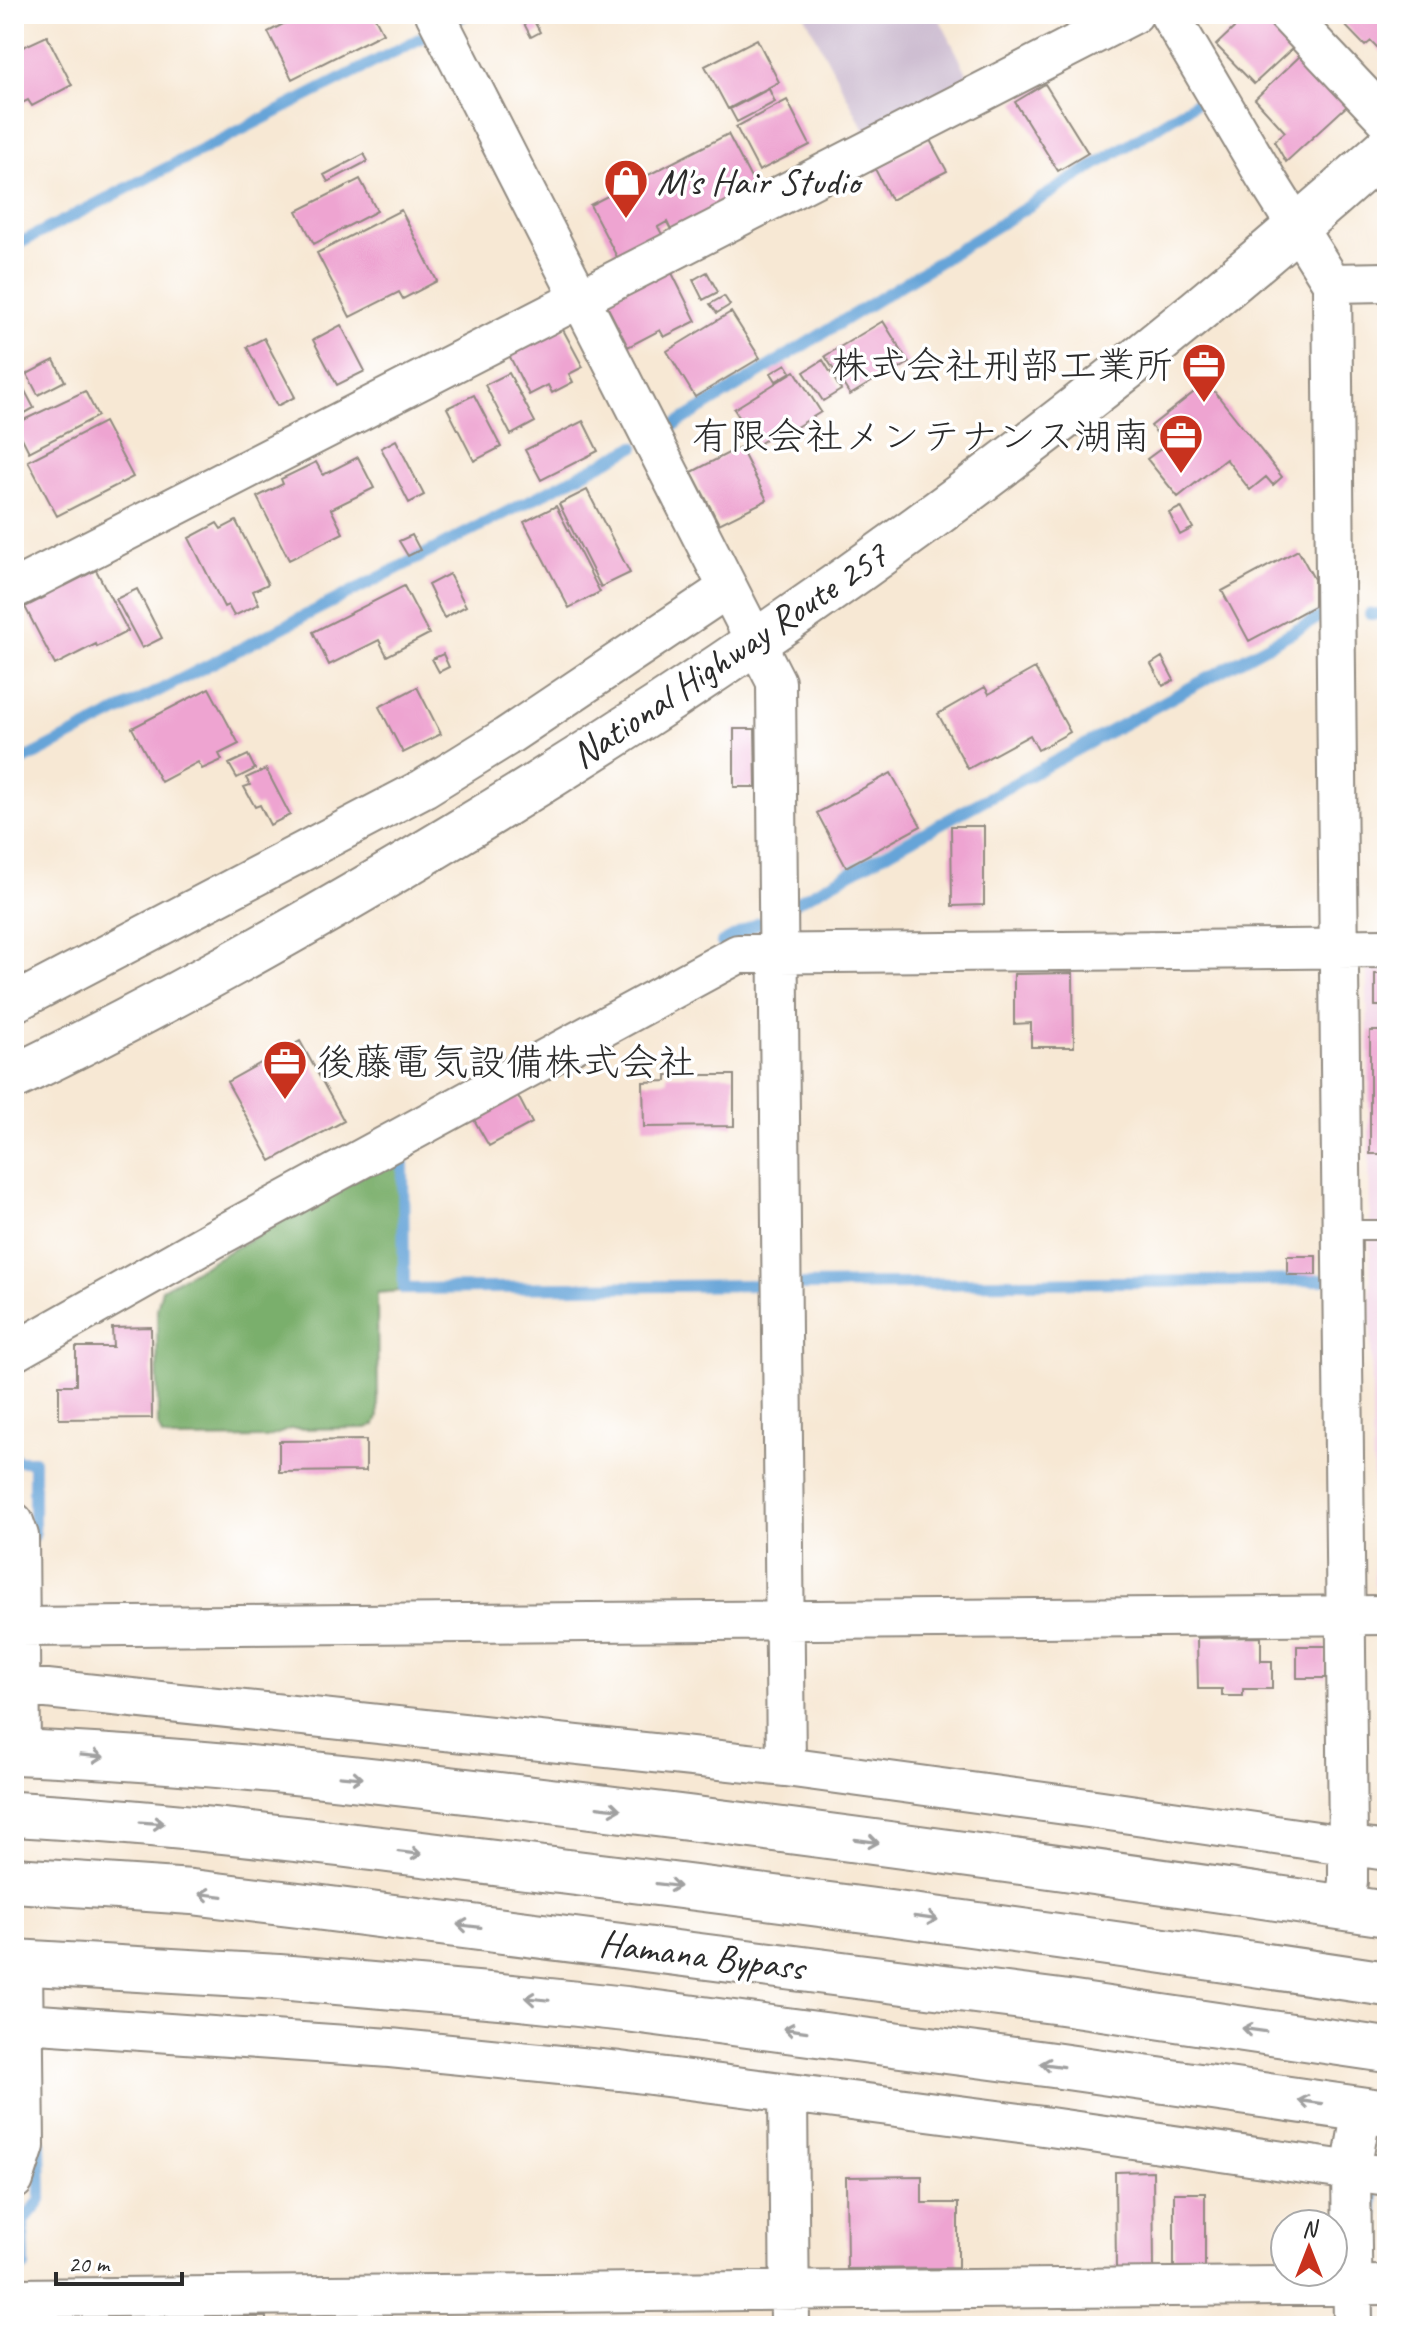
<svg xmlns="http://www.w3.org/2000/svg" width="1401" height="2340" viewBox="0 0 1401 2340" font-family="Caveat,'Klee One',sans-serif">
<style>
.built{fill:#f1d0e3}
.industrial{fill:#cebed1}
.forest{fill:#7aaf6c;stroke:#526d4c;stroke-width:2}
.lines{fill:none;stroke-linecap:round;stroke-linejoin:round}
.stream{stroke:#66a4d8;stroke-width:12}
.building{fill:#eea4d1}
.lane-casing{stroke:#918a80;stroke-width:22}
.street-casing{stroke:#918a80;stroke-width:42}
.highway-casing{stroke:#918a80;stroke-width:48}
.lane{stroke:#fff;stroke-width:18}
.street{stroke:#fff;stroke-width:38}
.highway{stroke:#fff;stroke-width:44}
.oneway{stroke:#a0a0a0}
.labels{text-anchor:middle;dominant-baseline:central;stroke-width:7;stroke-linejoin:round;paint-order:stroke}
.poi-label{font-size:38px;fill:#2b2b2b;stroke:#fff;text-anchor:start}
.street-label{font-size:38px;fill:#2b2b2b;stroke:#fff}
</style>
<rect width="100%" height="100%" fill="#fff"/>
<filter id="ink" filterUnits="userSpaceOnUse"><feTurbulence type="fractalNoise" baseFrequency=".0125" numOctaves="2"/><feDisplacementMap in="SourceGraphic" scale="16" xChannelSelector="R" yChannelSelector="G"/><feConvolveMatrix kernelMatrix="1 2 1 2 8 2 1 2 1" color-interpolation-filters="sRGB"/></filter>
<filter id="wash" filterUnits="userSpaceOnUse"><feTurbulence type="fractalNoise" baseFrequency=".006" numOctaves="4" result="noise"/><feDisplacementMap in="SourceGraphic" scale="32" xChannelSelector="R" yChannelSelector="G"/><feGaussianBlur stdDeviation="1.8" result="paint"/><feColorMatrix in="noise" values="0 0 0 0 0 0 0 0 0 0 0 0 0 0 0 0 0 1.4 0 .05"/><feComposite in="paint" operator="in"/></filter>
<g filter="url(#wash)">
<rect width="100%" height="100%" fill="#f7e8d4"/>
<!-- built -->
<path class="built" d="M1367,963H1387V1586H1374Z"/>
<!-- industrial -->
<path class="industrial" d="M804,14H937L972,83L868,137Z"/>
<!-- forest -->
<path class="forest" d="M387,1162L397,1166L400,1175L401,1287L400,1291L377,1293L378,1417L375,1425L366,1428L291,1429L266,1438L173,1439L162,1436L158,1425L157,1309L162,1289Z"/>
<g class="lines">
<!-- stream -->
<path class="stream" d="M459,18L467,14
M14,246L425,36
M668,429L1194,104
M1370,614H1387
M14,765L634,447
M793,904L1320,617
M722,943L759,923
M403,1165L404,1289L762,1285
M800,1285L1323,1280
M14,1457L18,1461H34V1536
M1373,2196V2263
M24,2267L23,2221L41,2200L40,2143
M1374,2307V2326"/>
</g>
<g id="blocks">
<!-- building -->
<path class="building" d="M302,14H373L383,33L292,79L268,32Z
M525,14H530L540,32L531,37L520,16Z
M1249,14H1267L1296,45L1254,84L1216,45Z
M1339,14H1387V53L1385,55L1371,41L1365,46L1336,16Z
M47,36L72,85L32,106L28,100L14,107V42L17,50Z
M757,39L779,82L728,109L705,66Z
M1301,55L1348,105L1286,162L1274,141L1285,132L1255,99Z
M1045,84L1088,153L1058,171L1015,102Z
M769,89L775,102L737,122L730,109Z
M787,100L810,145L759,171L736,127Z
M728,134L756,188L672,232L667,222L658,227L663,236L618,259L590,205Z
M930,140L947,171L891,200L875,169Z
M364,154L368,161L328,182L324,175Z
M360,179L377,211L314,244L297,211Z
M401,210L437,281L403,299L399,292L350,317L317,253Z
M669,267L696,321L664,337L660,330L628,347L604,300Z
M707,272L718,292L703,300L693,280Z
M724,296L730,305L717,313L710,304Z
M731,312L760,358L695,397L667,351Z
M883,321L909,363L880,381L878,378L850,395L825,356Z
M560,324L583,367L569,374L573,382L552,393L548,385L529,395L507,351Z
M341,325L365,371L337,385L313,340Z
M264,338L295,397L277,406L247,347Z
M54,360L65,381L38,395L27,374Z
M823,360L841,390L823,401L804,372Z
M786,364L791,372L776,381L771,373Z
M795,371L821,412L775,440L772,436L757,445L734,409Z
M509,373L535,422L511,435L485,385Z
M16,374L34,408L14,419V376Z
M1207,382L1282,477L1273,485L1266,477L1250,490L1226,459L1178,497L1147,459L1166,445L1151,426Z
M85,391L98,416L29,452L15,424Z
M474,395L501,447L474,461L447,408Z
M583,421L598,451L541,480L525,450Z
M104,422L133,477L57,516L28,461Z
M396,440L424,495L409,503L381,448Z
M740,447L767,500L719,524L692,472Z
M358,457L374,488L331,509L343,533L289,560L257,497L283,484L281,479L316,462L323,475Z
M587,490L630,573L601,587L559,504Z
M556,506L600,592L569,608L524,522Z
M1181,507L1193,528L1180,535L1169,513Z
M236,521L268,584L253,591L259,604L234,616L228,605L224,607L189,538L217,523L221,529Z
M412,535L420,550L408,556L399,541Z
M1298,550L1314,579V606L1249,641L1222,591Z
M96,570L128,631L97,647L96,644L55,665L25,607L45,597L42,591L62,581L65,586Z
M449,574L466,606L444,618L428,585Z
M404,586L429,634L387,656L379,640L329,665L313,632Z
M137,589L162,638L142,648L116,599Z
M443,654L449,667L439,672L432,659Z
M1162,657L1174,680L1163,686L1151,664Z
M1035,668L1070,732L1038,750L1030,735L968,769L938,714L985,687L989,694Z
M417,687L441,734L403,753L379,707Z
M209,688L239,744L219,754L222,760L202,769L198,762L161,782L132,728Z
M734,729H755L756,787H734Z
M248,755L255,769L237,778L229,764Z
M266,769L290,815L270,825L260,805L255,807L244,787L250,785L246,778Z
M891,773L921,826L846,867L817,813Z
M951,826H984V905L952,906Z
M1073,973L1074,1047H1031V1023L1014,1024V974Z
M1375,974H1387V1006H1375Z
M1370,1031H1387V1154H1370Z
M300,1041L344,1121L271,1161L227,1082Z
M667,1075H734V1126L644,1127L643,1082L667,1081Z
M517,1094L532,1123L489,1146L473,1118Z
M1287,1256H1316V1275H1287Z
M151,1327L152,1418L59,1419V1385H76V1347H113L112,1328Z
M366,1440V1471L279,1472V1441Z
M1261,1637V1661H1272V1689H1243V1696H1222V1689H1198L1197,1638Z
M1297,1646H1326V1678H1297Z
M1153,2171L1154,2271H1116L1115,2172Z
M922,2176V2203H958V2268L847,2269L846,2177Z
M1174,2193H1205V2267H1174Z
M239,2317H266V2326H239Z"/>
</g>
</g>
<g filter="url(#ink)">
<use href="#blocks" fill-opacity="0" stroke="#918a80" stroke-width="2"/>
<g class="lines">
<!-- lane casing -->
<g class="lane-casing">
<path id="lane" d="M1342,1230H1387"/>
</g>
<!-- street casing -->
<g class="street-casing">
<path id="street" d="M435,14L776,682L786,1767
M1169,14L1266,178L1332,283L1348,1845V1881L1344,1908
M1287,14L1387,120
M1332,283L1387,282
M14,589L1134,14
M14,1003L424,788L506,737L728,588
M14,1352L212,1240L738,954L1387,948
M14,1522L19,1536L21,1752
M20,1627L1387,1615
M20,1689H47L786,1767L1088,1808L1387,1851
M24,2023L390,2048L620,2071L1043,2126L1387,2176
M788,2093L790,2326
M14,2180L25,2146L23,1963
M14,2298L1387,2285
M1353,2326L1351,2171L1362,2109"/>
</g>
<!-- highway casing -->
<g class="highway-casing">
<path id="highway" d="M14,1077C164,1005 311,922 453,836C785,636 1099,406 1387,148
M14,1752C218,1760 420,1785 623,1810C878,1841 1133,1877 1387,1914
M14,1814C197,1824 378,1849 560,1871C836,1905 1112,1942 1387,1984
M14,1880L192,1892L315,1907L1061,2002L1387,2050
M14,1962L279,1977L511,1997L626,2009L1053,2065L1387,2113"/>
</g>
<!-- lane -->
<use href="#lane" class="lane"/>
<!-- street -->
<use href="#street" class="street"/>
<!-- highway -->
<use href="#highway" class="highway"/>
</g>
<!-- one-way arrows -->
<defs><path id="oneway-shaft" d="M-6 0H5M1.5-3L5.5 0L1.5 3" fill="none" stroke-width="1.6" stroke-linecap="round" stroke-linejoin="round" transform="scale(2)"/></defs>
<g class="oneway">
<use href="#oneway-shaft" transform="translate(92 1756) rotate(5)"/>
<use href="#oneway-shaft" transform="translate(351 1777) rotate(5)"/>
<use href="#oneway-shaft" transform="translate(609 1808) rotate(7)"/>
<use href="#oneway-shaft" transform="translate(152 1823) rotate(4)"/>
<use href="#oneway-shaft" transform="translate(867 1841) rotate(8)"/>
<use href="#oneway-shaft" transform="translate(410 1853) rotate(7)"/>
<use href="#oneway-shaft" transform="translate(668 1885) rotate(7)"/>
<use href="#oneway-shaft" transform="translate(211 1895) rotate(-173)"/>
<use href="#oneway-shaft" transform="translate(926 1918) rotate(8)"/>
<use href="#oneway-shaft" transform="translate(469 1926) rotate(-173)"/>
<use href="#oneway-shaft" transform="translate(537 1999) rotate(-174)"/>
<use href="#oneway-shaft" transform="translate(795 2030) rotate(-172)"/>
<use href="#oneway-shaft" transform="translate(1254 2030) rotate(-172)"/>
<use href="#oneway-shaft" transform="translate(1052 2065) rotate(-172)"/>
<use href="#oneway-shaft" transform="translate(1310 2102) rotate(-172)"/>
</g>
</g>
<!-- icons -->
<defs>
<g id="shop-pin" transform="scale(2.3)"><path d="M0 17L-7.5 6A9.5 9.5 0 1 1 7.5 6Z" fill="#c8321e" stroke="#fff"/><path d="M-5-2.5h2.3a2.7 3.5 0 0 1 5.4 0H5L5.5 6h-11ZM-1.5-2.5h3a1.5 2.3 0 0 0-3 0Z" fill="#fff"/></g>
<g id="office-pin" transform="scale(2.3)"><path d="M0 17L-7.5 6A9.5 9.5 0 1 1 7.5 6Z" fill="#c8321e" stroke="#fff"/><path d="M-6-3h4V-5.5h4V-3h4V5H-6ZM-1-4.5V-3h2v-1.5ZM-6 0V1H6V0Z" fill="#fff"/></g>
</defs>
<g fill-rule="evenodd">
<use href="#shop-pin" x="626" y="181"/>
<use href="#office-pin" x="1204" y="365"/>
<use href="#office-pin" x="1181" y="436"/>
<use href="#office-pin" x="285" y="1062"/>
</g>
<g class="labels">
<!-- poi labels -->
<g class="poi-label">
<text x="657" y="181">M's Hair Studio</text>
<text x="1173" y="365" text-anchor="end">株式会社刑部工業所</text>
<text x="1150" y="436" text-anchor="end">有限会社メンテナンス湖南</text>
<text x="316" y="1062">後藤電気設備株式会社</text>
</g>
<!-- street labels -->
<g class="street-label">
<text transform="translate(729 655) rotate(-34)">National Highway Route 257</text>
<text transform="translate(702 1955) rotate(7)">Hamana Bypass</text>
</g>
</g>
<!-- margin -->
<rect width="1401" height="2340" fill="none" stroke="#fff" stroke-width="48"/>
<!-- north arrow -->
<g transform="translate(1309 2248)"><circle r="38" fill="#ffffff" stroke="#aaaaaa" stroke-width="2"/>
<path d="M0-6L14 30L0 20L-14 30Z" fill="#c8321e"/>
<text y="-12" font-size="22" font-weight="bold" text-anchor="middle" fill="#2b2b2b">N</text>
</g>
<!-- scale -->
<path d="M56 2272v12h126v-12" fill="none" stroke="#2b2b2b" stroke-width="4"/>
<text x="68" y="2272" font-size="24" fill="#2b2b2b" stroke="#ffffff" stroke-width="6" paint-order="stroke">20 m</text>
</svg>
